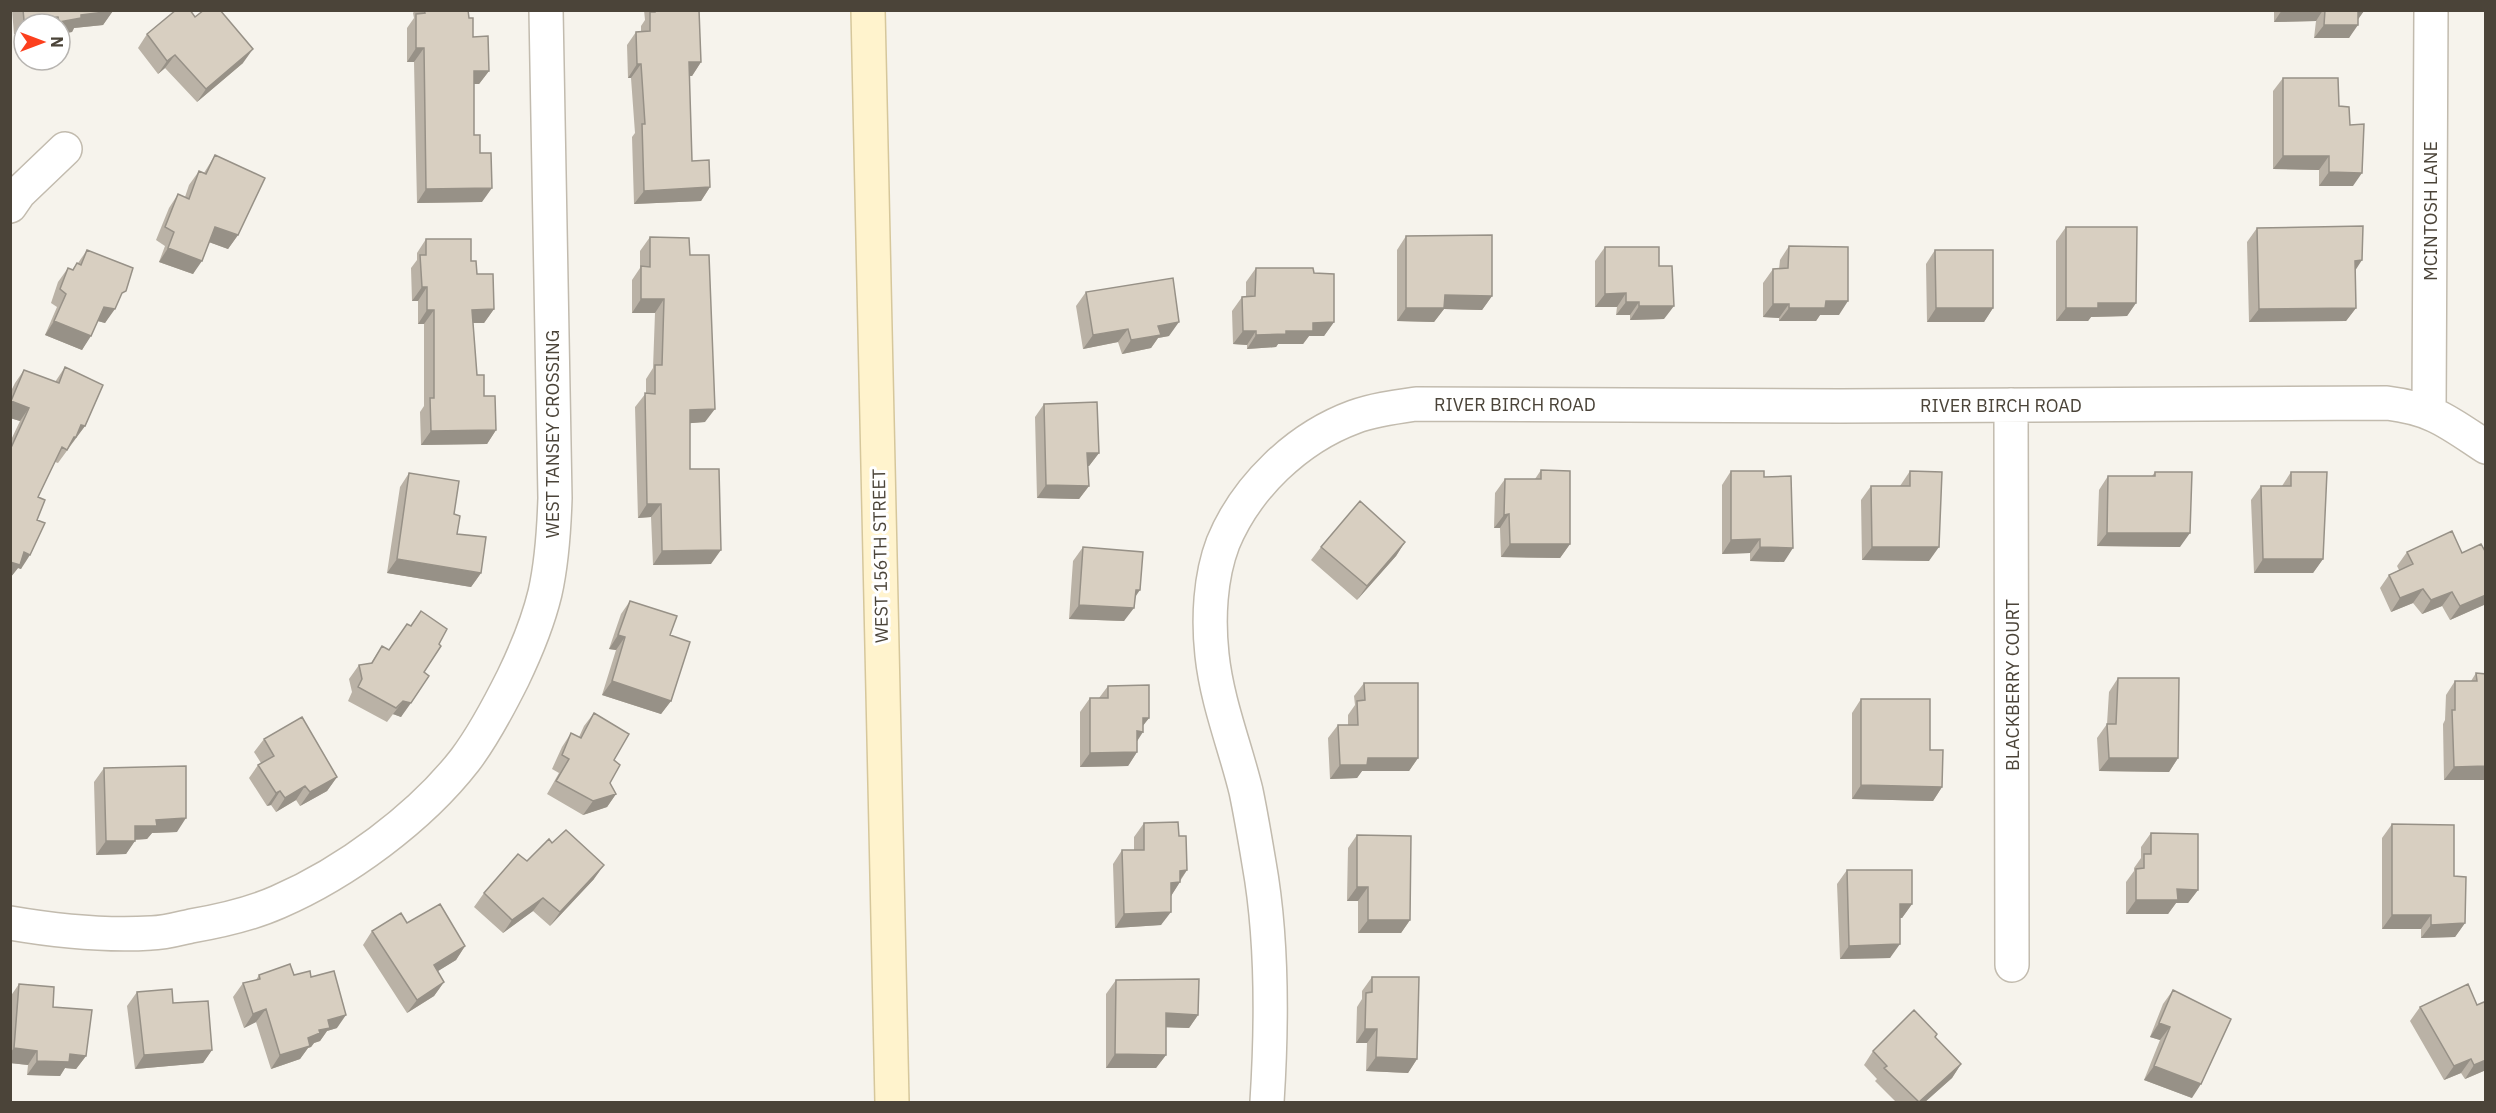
<svg xmlns="http://www.w3.org/2000/svg" width="2496" height="1113" viewBox="0 0 2496 1113" font-family="'IBM Plex Sans',sans-serif">
<style>
.lines{fill:none;stroke-linecap:round;stroke-linejoin:round}
.street-casing{stroke:#c2bbae;stroke-width:36}
.secondary-casing{stroke:#d6c79b;stroke-width:36}
.street{stroke:#fff;stroke-width:33}
.secondary{stroke:#fff3cd;stroke-width:33}
.wall{fill:#bab2a6}
.shaded-wall{fill:#979187}
.building{fill:#d8cfc1;stroke:#979187;stroke-width:1.5}
.labels{text-anchor:middle;dominant-baseline:central;stroke-width:6;stroke-linejoin:round;paint-order:stroke}
.street-label{font-size:18px;fill:#4b4439;stroke:#fff}
</style>
<rect width="100%" height="100%" fill="#f6f3ec"/>
<g class="lines">
<!-- street casing -->
<g class="street-casing">
<path id="street" d="M10,206L19,193L65,149
M2011,405L2012,965
M2429,412L2431,10
M10,923C57,931 103,936 151,933C164,933 178,929 191,926C220,921 251,914 278,902C345,873 420,818 465,760C484,735 499,706 513,678C526,651 538,622 545,593C552,562 554,530 555,498L546,10
M1267,1102C1272,1024 1273,941 1259,863C1255,839 1251,815 1246,791C1235,746 1217,702 1212,655C1208,619 1210,577 1223,543C1246,487 1297,438 1354,417C1373,410 1395,407 1416,404L1840,406L2387,403C2434,409 2448,422 2486,447"/>
</g>
<!-- secondary casing -->
<g class="secondary-casing">
<path id="secondary" d="M868,10L892,1102"/>
</g>
<!-- street -->
<use href="#street" class="street"/>
<!-- secondary -->
<use href="#secondary" class="secondary"/>
</g>
<!-- wall -->
<path class="wall" d="M12,10H113L103,25L74,28L72,32L60,34V24H24L14,34Z
M415,10H468L469,18L473,37L489,71L479,84H474V135L482,202L417,203L414,62H407V28L414,18L413,13Z
M644,10H699L701,62L692,76H689L692,161L710,187L701,201L634,204L632,137L635,133L631,78H628L627,45L636,32H641V26L645,20Z
M2274,10H2364L2358,19L2349,38H2314L2316,21L2274,22Z
M195,17L243,63L197,102L165,68L158,74L138,48L147,34Z
M2283,78L2339,106L2353,186H2319V170L2273,169V91Z
M215,155L238,235L228,249L209,242L193,274L159,262L165,246L156,240L169,208L178,194L185,197L189,185L199,171L204,173Z
M2066,227L2136,303L2127,316L2091,317L2088,321H2056V241Z
M2257,228L2355,270L2356,308L2346,321L2249,322L2247,242Z
M1406,236L1492,296L1482,310L1444,309L1434,322L1397,321V250Z
M650,237L690,255L705,422L690,423V469L711,564L653,565L651,517L638,518L635,407L646,393V379L653,368L655,313H632V280L640,268V251Z
M426,239L471,261L494,309L484,323H473L477,375L484,396L496,430L487,444L421,445L420,412L424,406V324H418V301H412L411,268L417,260V253Z
M1789,246L1839,315H1820L1816,321H1779V318L1763,317V283L1773,269H1779L1780,260Z
M1605,247L1659,266L1664,319L1630,320V315H1616L1617,307H1595V261Z
M87,250L117,303L105,323L98,321L82,350L45,335L57,307L51,303L58,282L68,268L72,270L77,263H78Z
M1935,250L1993,308L1984,322H1927L1926,264Z
M1256,268L1314,273L1334,322L1324,336H1309L1303,344H1278L1276,347L1247,349V345L1233,344L1232,311L1242,297H1246V282Z
M1086,292L1169,336L1158,338L1151,348L1122,354L1118,342L1083,349L1076,306Z
M65,367L85,426L58,463L55,462L38,497L37,520L21,569L18,568L10,578V442L20,421L10,418V393L15,383L24,370L55,382Z
M1044,404L1099,453L1089,466H1087L1089,486L1079,499L1037,498L1035,417Z
M1541,470L1570,544L1560,558L1501,557L1500,528H1494L1495,493L1505,479H1535Z
M1731,471L1784,562L1750,561V553L1722,554V485Z
M1910,471L1929,561L1862,560L1861,500L1871,486H1900Z
M2155,472L2180,547L2097,546L2099,490L2108,476H2152Z
M2291,472L2323,559L2313,573H2254L2251,500L2261,486H2282Z
M409,473L454,514L457,534L481,573L471,587L387,573L400,487Z
M1405,542L1396,556L1357,600L1311,560L1321,547Z
M1083,547L1135,598L1124,621L1069,619L1073,561Z
M2407,552L2462,553L2486,604L2450,620L2442,606L2422,614L2413,603L2391,612L2380,588L2389,575L2399,570L2397,566Z
M630,601L671,701L661,714L602,695L616,650L609,649L621,614Z
M421,611L424,672L401,717L393,714L387,722L348,701L352,692L349,679L359,665L371,663L382,646L389,650L410,626Z
M2476,673L2486,674V780H2444L2443,724L2445,720L2446,695L2455,681H2471Z
M2118,678L2178,758L2169,772L2099,771L2097,738L2107,724L2109,692Z
M1364,683L1418,758L1409,771H1362L1357,778L1330,779L1328,738L1338,725H1348V715L1355,705L1354,696Z
M1108,686L1149,718L1143,725L1137,741V752L1128,766L1080,767V712L1090,698H1099Z
M1861,699L1930,750L1942,787L1933,801L1852,799V713Z
M594,713L614,760L610,783L616,794L607,807L583,815L547,794L559,773L552,769L562,747L571,733L579,737L584,726Z
M264,739L337,777L327,791L300,806L296,800L276,812L271,805L267,806L249,778L258,765L261,763L254,752Z
M104,768L177,832L152,833L147,839L135,840L126,854L96,855L94,782Z
M1144,823L1179,836L1187,870L1171,896L1161,925L1115,928L1113,864L1122,850H1134V837Z
M2392,824L2454,876L2465,923L2455,937L2421,938V929H2382V838Z
M2151,833L2198,890L2188,903H2176L2168,914H2126V882L2134,871V868L2141,858V847Z
M1357,835L1410,920L1401,933H1358V901H1347L1348,848Z
M552,843L594,879L550,926L533,911L503,933L474,907L484,893Z
M1847,870L1912,904L1902,918H1900L1890,958L1840,959L1837,884Z
M407,923L465,946L456,960L438,971L444,982L434,996L407,1013L363,945L372,931Z
M259,975H294L311,977L337,1028L327,1031L320,1041L314,1043L311,1047L308,1048L300,1059L271,1069L256,1022L244,1028L233,997L243,983L256,980Z
M1372,977L1417,1059L1408,1073L1366,1071L1367,1043H1356L1357,1007L1362,999V991Z
M1116,980L1198,1015L1189,1028L1166,1027V1055L1156,1068H1106V994Z
M19,984L53,1007L86,1056L76,1069L65,1068L60,1076L27,1075L28,1065L10,1063V997Z
M2173,990L2192,1098L2144,1080L2160,1040L2150,1037L2163,1004Z
M137,992L173,1003L212,1050L203,1063L135,1069L127,1006Z
M2477,1005H2486V1070L2465,1079L2461,1073L2444,1080L2410,1021L2420,1007Z
M1935,1037L1961,1064L1952,1078L1925,1102H1896L1875,1081L1877,1079L1864,1065L1873,1051Z"/>
<!-- shaded-wall -->
<path class="shaded-wall" d="M2282,10H2323L2316,21L2274,22Z
M113,11L103,25L74,28L72,32L60,34V24H57L59,22L81,15Z
M2358,11H2364L2354,25Z
M58,17L53,24H24V33L14,34L24,20Z
M2324,25H2358L2349,38H2314Z
M416,48H424L414,62H407Z
M253,49L243,63L197,102L206,89Z
M175,55L165,68L158,74L167,61Z
M689,62H701L692,76H679Z
M637,64H641L631,78H628Z
M474,71H489L479,84H465Z
M2283,156H2329L2319,170L2273,169Z
M2329,172L2362,173L2353,186H2319Z
M710,187L701,201L634,204L644,191Z
M492,188L482,202L417,203L426,189Z
M215,227L238,235L228,249L206,241Z
M168,248L202,261L193,274L159,262Z
M2362,260L2353,274L2355,261Z
M422,287H427L418,301H412Z
M1626,293L1617,307H1595L1605,294Z
M1445,295L1492,296L1482,310L1444,309L1434,322L1397,321L1406,308Z
M641,299H664L655,313H632Z
M1826,301H1848L1839,315H1820L1816,321H1779L1789,308Z
M1626,302H1639L1630,315H1616Z
M2098,303H2136L2127,316L2091,317L2088,321H2056L2066,308Z
M1773,304H1789L1779,318L1763,317Z
M1639,306H1674L1664,319L1630,320Z
M104,307L115,309L105,323L94,320Z
M1936,308H1993L1984,322H1927Z
M2356,308L2346,321L2249,322L2259,309Z
M494,309L484,323H462L472,310Z
M427,310H434L424,324H418Z
M54,321L91,336L82,350L45,335Z
M1179,322L1169,336L1158,338L1151,348L1122,354L1131,340L1158,326Z
M1334,322L1324,336H1309L1303,344H1278L1276,347L1247,349L1256,335L1286,331L1313,323Z
M1128,329L1118,342L1083,349L1093,335Z
M1243,331H1256L1247,345L1233,344Z
M11,401L29,408L20,421L10,418Z
M715,409L705,422L680,424L690,410Z
M81,425L85,426L66,451L67,450L66,449Z
M496,430L487,444L421,445L431,431Z
M1087,453H1099L1089,466L1077,467Z
M1046,485L1089,486L1079,499L1037,498Z
M647,504H661L651,517L638,518Z
M1509,514L1500,528H1494L1504,515Z
M2107,533H2190L2180,547L2097,546Z
M1760,539L1750,553L1722,554L1731,540Z
M1405,542L1396,556L1357,600L1367,586Z
M1510,544H1570L1560,558L1501,557Z
M1760,547L1793,548L1784,562L1750,561Z
M1872,547H1939L1929,561L1862,560Z
M721,550L711,564L653,565L662,551Z
M24,552L30,555L21,569L18,568L10,578V562Z
M397,559L481,573L471,587L387,573Z
M2263,559H2323L2313,573H2254Z
M2423,589L2413,603L2391,612L2400,598Z
M1136,590H1140L1131,603Z
M2452,592L2442,606L2422,614L2431,600Z
M2486,595V604L2450,620L2460,606Z
M1079,605L1134,608L1124,621L1069,619Z
M618,635L625,637L616,650L609,649Z
M612,681L671,701L661,714L602,695Z
M403,701L411,703L401,717L393,714L387,722Z
M1143,718H1149L1139,731Z
M1137,731L1143,732L1134,746Z
M1137,752L1128,766L1080,767L1090,753Z
M1368,758H1418L1409,771H1362L1357,778L1330,779L1340,765Z
M2109,758H2178L2169,772L2099,771Z
M2486,766V780H2444L2454,767Z
M337,777L327,791L300,806L310,792Z
M1861,785L1942,787L1933,801L1852,799Z
M305,786L296,800L276,812L285,798Z
M280,791L271,805L267,806L276,793Z
M616,794L607,807L583,815L593,801Z
M186,818L177,832L152,833L147,839L125,840L135,826L156,820Z
M106,841H135L126,854L96,855Z
M604,865L594,879L550,926L560,912Z
M1187,870L1178,883L1180,882L1171,896L1161,897L1180,871Z
M1357,887H1368L1358,901H1347Z
M2177,889L2198,890L2188,903H2176L2168,914H2126L2136,900Z
M543,898L533,911L503,933L512,920Z
M1900,904H1912L1902,918L1890,917Z
M1171,912L1161,925L1115,928L1124,914Z
M2392,915H2431L2421,929H2382Z
M1368,920H1410L1401,933H1358Z
M2465,923L2455,937L2421,938L2431,925Z
M1900,944L1890,958L1840,959L1849,946Z
M465,946L456,960L425,979L434,965Z
M444,982L434,996L407,1013L417,1000Z
M266,1009L256,1022L244,1028L253,1014Z
M1166,1013L1198,1015L1189,1028L1156,1027Z
M346,1015L337,1028L327,1031L320,1041L314,1043L311,1047L308,1048L300,1059L271,1069L280,1055L308,1038L319,1030L328,1020Z
M2159,1023L2170,1027L2160,1040L2150,1037Z
M1365,1029H1377L1367,1043H1356Z
M14,1048L37,1051L28,1065L10,1063V1053Z
M212,1050L203,1063L135,1069L144,1055Z
M70,1054L86,1056L76,1069L65,1068L60,1076L27,1075L37,1061Z
M1115,1054L1166,1055L1156,1068H1106Z
M1376,1057L1417,1059L1408,1073L1366,1071Z
M2471,1059L2461,1073L2444,1080L2454,1066Z
M2486,1060V1070L2465,1079L2474,1065Z
M1961,1064L1952,1078L1925,1102H1919Z
M2154,1066L2201,1084L2192,1098L2144,1080Z"/>
<!-- building -->
<path class="building" d="M23,10H113V11L81,15V18L59,22L58,17L24,20Z
M176,10H190L195,17L204,10H220L253,49L206,89L175,55L167,61L147,34Z
M424,10H468L469,18H473V37L488,36L489,71H474V135H480V153H491L492,188L426,189L424,48H416V14L425,13Z
M655,10H699L701,62H689L692,161L709,160L710,187L644,191L642,124H645L641,64H637L636,32L650,31V12H655Z
M2325,10H2364V11H2358V25H2324Z
M2283,78H2338L2339,106L2349,107L2350,125L2364,124L2362,173L2329,172V156H2283Z
M215,155L265,178L238,235L215,227L202,261L168,248L174,232L165,227L178,194L189,199L199,171L206,174Z
M2363,226L2362,260L2355,261L2356,308L2259,309L2257,228Z
M2066,227H2137L2136,303H2098V308H2066Z
M1492,235V296L1445,295L1444,308H1406V236Z
M650,237L689,238L690,255H709L715,409L690,410V469H719L721,550L662,551L661,504H647L645,393L655,394V365H662L664,299H641V266L650,267Z
M426,239H471V261H476L477,274H493L494,309L472,310L477,375H484V396H495L496,430L431,431L430,398H434V310H427V287H422L420,255H426Z
M1789,246L1848,247V301H1826L1825,308H1789V304H1773V269L1788,268Z
M1605,247H1659V266H1672L1674,306H1639V302H1626V293L1605,294Z
M87,250L133,268L126,291L122,293L115,309L104,307L91,336L54,321L66,294L60,289L68,268L73,270L77,263L81,265Z
M1935,250H1993V308H1936Z
M1256,268H1313L1314,273L1334,274V322L1313,323V331H1286V334L1256,335V331H1243L1242,297L1255,296Z
M1173,278L1179,322L1158,326L1161,335L1131,340L1128,329L1093,335L1086,292Z
M65,367L103,385L85,426L81,425L76,437H74L67,450L62,447L38,497L45,500L37,520L45,523L30,555L24,552L20,565L10,562V450L29,408L11,401L24,370L59,383Z
M1097,402L1099,453H1087L1089,486L1046,485L1044,404Z
M1541,470L1570,471V544H1510L1509,514L1504,515L1505,479H1541Z
M1731,471H1764V477L1791,476L1793,548L1760,547V539L1731,540Z
M1910,471L1942,472L1939,547H1872L1871,486H1910Z
M2155,472H2192L2190,533H2107L2108,476H2155Z
M2291,472H2327L2323,559H2263L2261,486H2291Z
M409,473L459,481L454,514L460,516L457,534L486,537L481,573L397,559Z
M1360,501L1405,542L1367,586L1321,547Z
M2452,531L2462,553L2481,544L2486,553V595L2460,606L2452,592L2431,600L2423,589L2400,598L2389,575L2413,564L2407,552Z
M1083,547L1143,552L1140,590H1136L1134,608L1079,605Z
M630,601L677,616L670,635L690,642L671,701L612,681L625,637L618,635Z
M421,611L447,629L439,644L441,646L424,672L429,676L411,703L403,701L396,708L358,687L362,679L359,665L372,663L382,646L389,650L407,624L411,626Z
M2476,673L2486,674V766L2454,767L2452,710H2455V681H2477Z
M2118,678H2179L2178,758H2109L2107,724H2116Z
M1364,683H1418V758H1368L1367,765H1340L1338,725H1358L1357,701L1365,700Z
M1149,685V718H1143V732L1137,731V752L1090,753V698H1108V686Z
M1861,699H1930V750H1943L1942,787L1861,785Z
M594,713L629,734L614,760L620,765L610,783L616,794L593,801L556,781L569,759L562,755L571,733L581,738Z
M302,717L337,777L310,792L305,786L285,798L280,791L276,793L258,765L274,756L264,739Z
M186,766V818L156,820L157,826H135V841H106L104,768Z
M1178,822L1179,836H1186L1187,870L1180,871V882L1171,883V912L1124,914L1122,850H1144V823Z
M2392,824L2454,825V876L2466,877L2465,923L2431,925V915H2392Z
M566,830L604,865L560,912L543,898L512,920L484,893L518,854L527,861L549,839L552,843Z
M2151,833L2198,834V890L2177,889L2178,900H2136V869L2144,868V854H2151Z
M1357,835L1411,836L1410,920H1368V887H1357Z
M1847,870H1912V904H1900V944L1849,946Z
M440,904L465,946L434,965L444,982L417,1000L372,931L401,913L407,923Z
M290,964L294,975L310,971L311,977L334,971L346,1015L328,1020L330,1028L319,1030L320,1033L308,1038L310,1046L280,1055L266,1009L253,1014L243,983L260,979L259,975Z
M1372,977H1419L1417,1059L1376,1057L1377,1029H1365L1366,993L1372,992Z
M1199,979L1198,1015L1166,1013V1055L1115,1054L1116,980Z
M19,984L54,987L53,1007L92,1010L86,1056L70,1054L69,1062L37,1061V1051L14,1048Z
M2468,984L2477,1005L2484,1002L2486,1005V1060L2474,1065L2471,1059L2454,1066L2420,1007Z
M172,989L173,1003L208,1001L212,1050L144,1055L137,992Z
M2173,990L2231,1019L2201,1084L2154,1066L2170,1027L2159,1023Z
M1914,1010L1937,1034L1935,1037L1961,1064L1919,1102L1884,1068L1887,1066L1873,1051Z"/>
<g class="labels">
<!-- street labels -->
<g class="street-label">
<text transform="translate(2430 211) rotate(-90)">MCINTOSH LANE</text>
<text x="1515" y="404">RIVER BIRCH ROAD</text>
<text x="2001" y="405">RIVER BIRCH ROAD</text>
<text transform="translate(552 434) rotate(-90)">WEST TANSEY CROSSING</text>
<text transform="translate(880 556) rotate(-91)">WEST 156TH STREET</text>
<text transform="translate(2012 685) rotate(-90)">BLACKBERRY COURT</text>
</g>
</g>
<!-- border -->
<rect width="2496" height="1113" fill="none" stroke="#4b4439" stroke-width="24"/>
<!-- north arrow -->
<g transform="translate(42 42) rotate(90)"><circle r="28" fill="#ffffff" stroke="#b7b4b0" stroke-width="1.5"/>
<path d="M0-4.5L10 22L0 15L-10 22Z" fill="#fc3f1d"/>
<text y="-9" font-size="16" font-weight="bold" text-anchor="middle" fill="#4b4439">N</text>
</g>
</svg>
